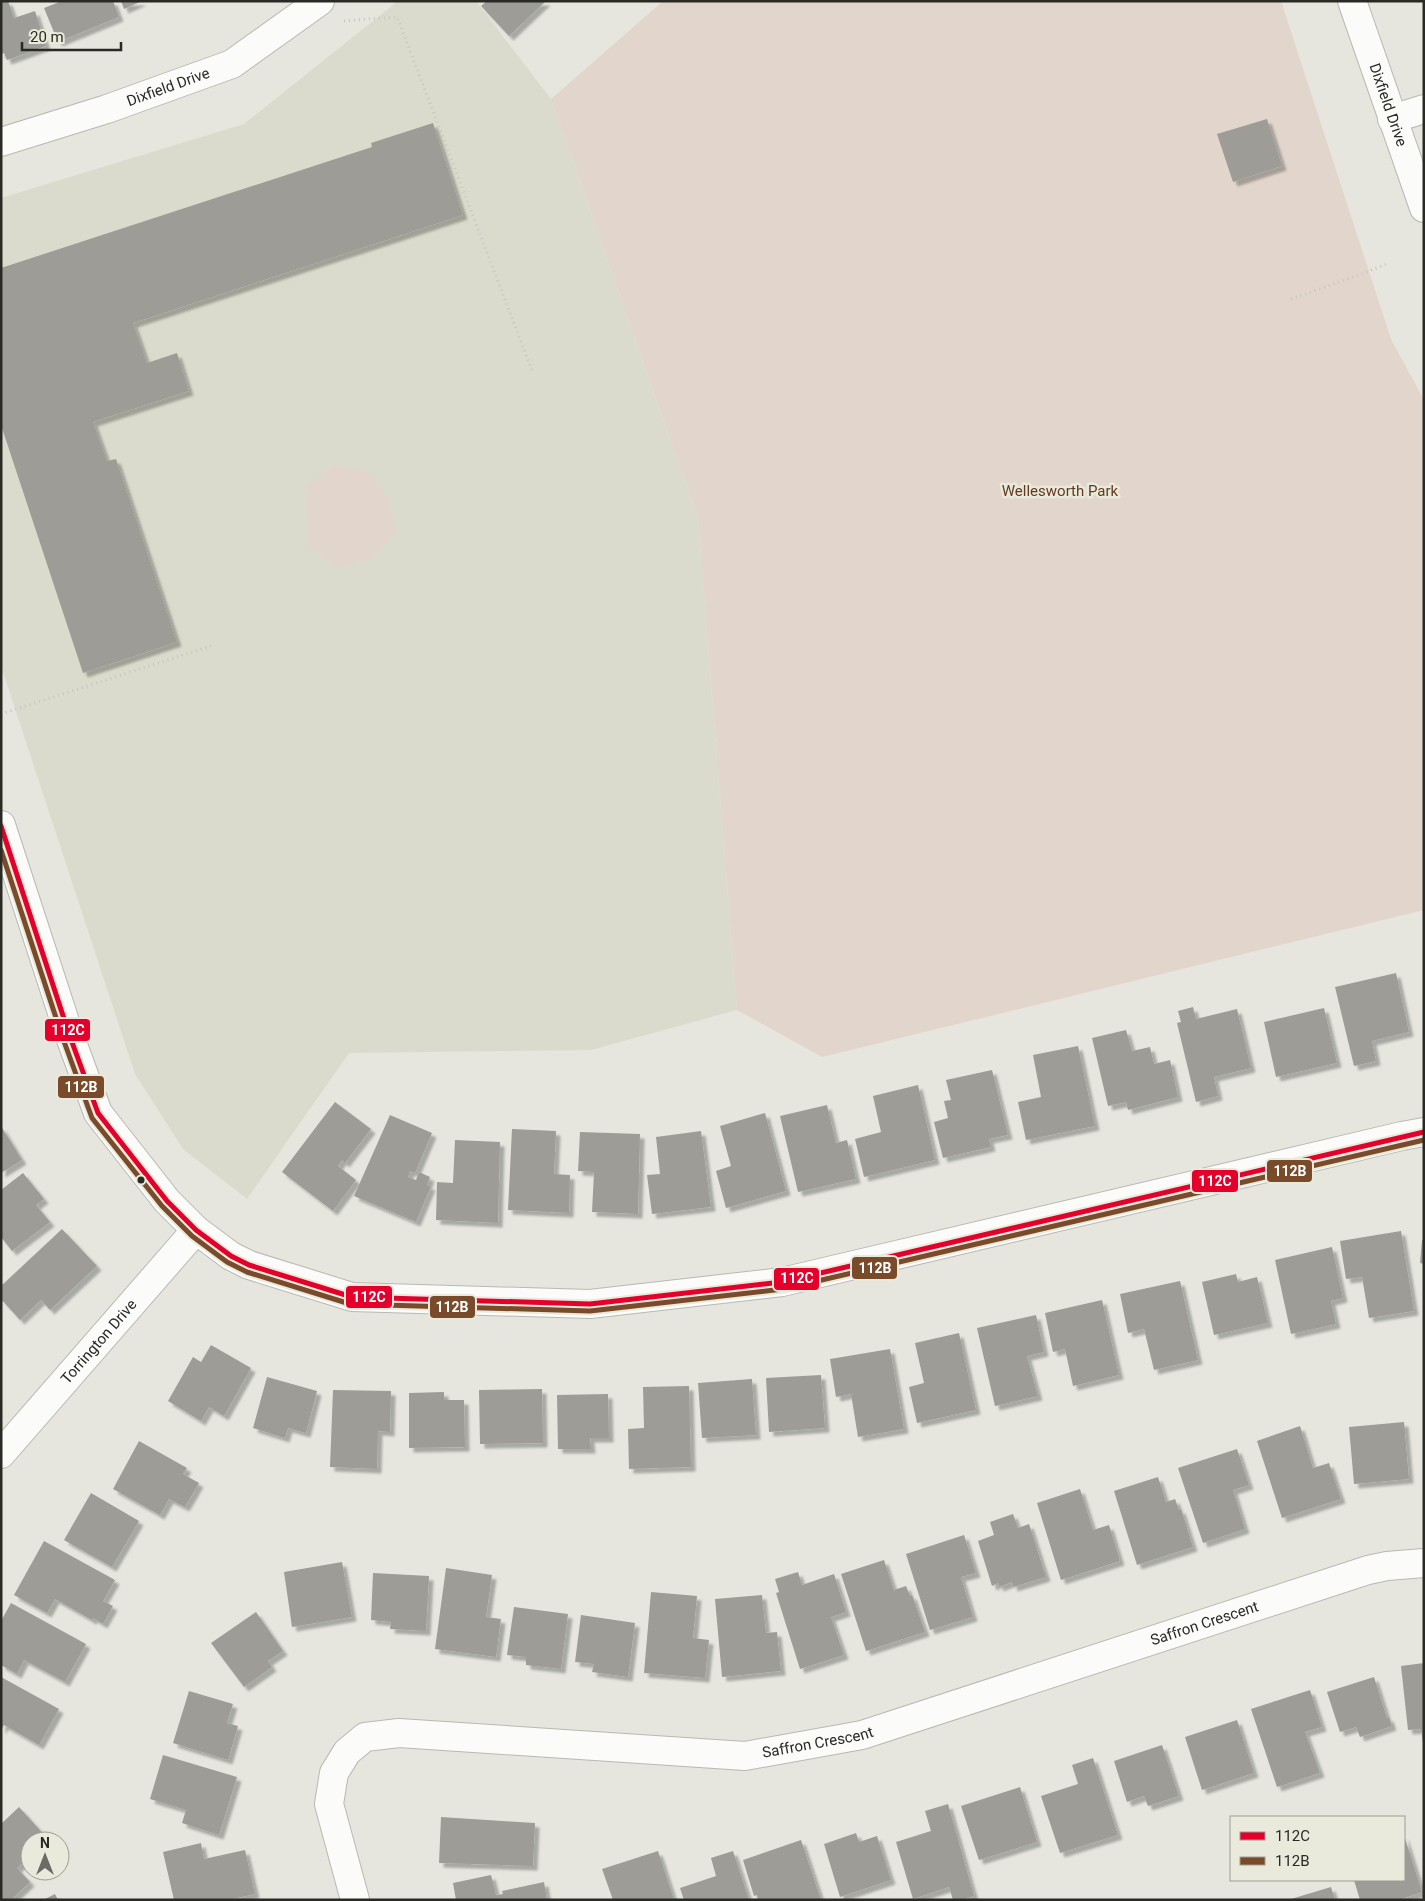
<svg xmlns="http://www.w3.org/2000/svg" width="1425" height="1901" viewBox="0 0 1425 1901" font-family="Roboto,sans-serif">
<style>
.built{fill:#dbdbcd}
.green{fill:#e2d6cc}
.building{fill:#9d9c97;filter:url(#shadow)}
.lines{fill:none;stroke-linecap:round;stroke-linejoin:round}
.minor-casing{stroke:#b9b9b4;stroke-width:30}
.path{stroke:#c5c5c1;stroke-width:3;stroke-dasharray:1 4;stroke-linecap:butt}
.minor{stroke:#fbfbfa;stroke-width:28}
.bus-1-casing{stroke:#e9e9dc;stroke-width:9}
.bus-2-casing{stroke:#e9e9dc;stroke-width:9}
.bus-1{stroke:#e4002b;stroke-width:5}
.bus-2{stroke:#7a4b2a;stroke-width:5}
.bus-dot{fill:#2a2a25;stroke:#e9e9dc;stroke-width:2}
.labels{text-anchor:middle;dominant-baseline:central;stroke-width:5;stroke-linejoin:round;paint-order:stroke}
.street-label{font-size:15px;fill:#2a2a25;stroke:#e9e9dc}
.park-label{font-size:15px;fill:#65391d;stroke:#e9e9dc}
.line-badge{stroke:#e9e9dc;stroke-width:2}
.badge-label{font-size:14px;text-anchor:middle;font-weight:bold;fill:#fff}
</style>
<defs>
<filter id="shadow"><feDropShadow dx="4.5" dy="4.5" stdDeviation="1" flood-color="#0004"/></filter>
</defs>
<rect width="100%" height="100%" fill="#e6e6df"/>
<!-- built -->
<path class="built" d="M398,1H476L551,99L698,519L737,1010L591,1050L349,1053L247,1199L183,1149L135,1074L1,666V198L244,124Z"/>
<!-- green -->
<path class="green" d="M663,1H1281L1391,339L1424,400V910L822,1057L737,1010L698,519L551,99Z
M334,465L366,471L388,498L397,531L372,558L338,568L308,546L306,486Z"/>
<!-- building -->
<path class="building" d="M1,1H8L14,18L35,11L46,46L7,60L4,53L1,54Z
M62,1H113L119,17L58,42L44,8Z
M121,1H142L124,9Z
M487,1H546L509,36L481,6Z
M1267,119L1282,166L1233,182L1217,134Z
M433,123L463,215L133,323L147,363L177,353L189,391L93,422L107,461L116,459L177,642L83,673L1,425V268L372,147L371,143Z
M1396,973L1409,1032L1372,1041L1376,1061L1354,1066L1335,987Z
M1193,1007L1196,1019L1237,1009L1251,1068L1214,1077L1218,1096L1196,1102L1177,1023L1181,1022L1178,1011Z
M1324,1008L1337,1063L1276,1077L1264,1022Z
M1126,1030L1132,1051L1150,1047L1154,1064L1170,1060L1178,1097L1128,1110L1126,1102L1108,1106L1092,1038Z
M1078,1046L1095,1126L1026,1140L1018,1102L1041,1097L1033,1055Z
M992,1070L1008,1135L989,1139L991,1147L943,1158L934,1122L948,1118L944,1101L951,1100L946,1080Z
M918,1085L935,1160L864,1177L855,1139L881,1132L873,1096Z
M335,1102L371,1129L345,1163L342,1160L338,1166L356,1180L333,1211L282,1172Z
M827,1105L836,1143L847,1140L856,1179L798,1192L780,1116Z
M765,1113L786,1191L726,1208L716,1171L731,1166L720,1126Z
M390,1115L432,1133L415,1173L410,1171L408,1177L416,1180L419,1172L430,1177L427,1185L431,1186L416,1222L354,1196Z
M1,1126L22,1160L1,1173Z
M512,1129L556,1131L554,1174L570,1175L569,1213L508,1210Z
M701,1131L711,1207L652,1214L647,1175L660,1174L656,1137Z
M580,1132L640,1134L638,1214L592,1212L594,1172L578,1171Z
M455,1140L500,1142L498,1223L436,1220L437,1182L453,1183Z
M23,1173L44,1199L36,1205L50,1222L12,1251L1,1237V1190Z
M62,1229L97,1266L50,1310L41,1300L20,1320L1,1299V1286Z
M1401,1231L1414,1311L1369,1318L1362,1277L1346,1279L1340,1241Z
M1422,1240H1424V1264L1420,1263Z
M1332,1247L1343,1298L1331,1301L1336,1324L1291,1334L1275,1260Z
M1236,1274L1238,1282L1257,1277L1268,1323L1214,1335L1202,1282Z
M1180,1281L1198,1360L1154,1370L1144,1329L1128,1333L1120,1294Z
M1102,1300L1119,1375L1073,1386L1065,1349L1053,1352L1045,1313Z
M1036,1315L1044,1352L1027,1356L1038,1396L995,1406L977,1328Z
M959,1333L976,1410L917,1423L909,1387L924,1383L915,1343Z
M211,1345L251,1368L224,1416L209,1407L201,1421L168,1401L193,1357L201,1362Z
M890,1349L904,1429L858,1437L851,1394L836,1397L830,1359Z
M821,1375L825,1428L769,1432L766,1378Z
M267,1377L317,1391L306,1433L288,1428L285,1438L253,1428Z
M752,1379L756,1435L702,1438L698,1383Z
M689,1386L691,1467L629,1469L628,1429L644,1428L643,1387Z
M542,1389L543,1443L480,1444L479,1390Z
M333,1390L391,1391L390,1432L378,1431L377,1469L330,1467Z
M444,1392V1400H464L465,1447L409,1448V1393Z
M608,1394L609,1438H590L591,1449H558L557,1395Z
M1404,1422L1409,1479L1354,1484L1349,1427Z
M1300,1426L1313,1468L1329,1463L1341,1499L1282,1518L1257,1441Z
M139,1441L187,1468L183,1474L199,1483L185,1507L169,1499L160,1515L113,1489Z
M1237,1449L1249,1485L1233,1490L1245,1529L1203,1543L1178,1468Z
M1158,1477L1166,1502L1175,1499L1179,1510L1181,1509L1193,1547L1137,1565L1114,1491Z
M1080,1489L1093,1530L1109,1525L1120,1561L1061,1580L1037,1503Z
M91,1493L139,1521L112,1567L64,1540Z
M1013,1514L1018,1528L1029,1524L1046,1577L1013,1587L1012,1582L999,1587L998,1583L992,1586L978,1541L994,1535L990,1522Z
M964,1535L976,1573L961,1577L973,1617L930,1630L906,1554Z
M44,1541L115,1580L103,1601L113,1606L103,1624L93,1618L92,1620L55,1599L47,1613L14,1595Z
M884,1560L894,1590L906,1586L910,1596L912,1595L925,1632L866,1651L841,1574Z
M342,1562L352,1617L292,1627L284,1572Z
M446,1568L492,1575L486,1617L501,1619L496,1657L435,1649Z
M798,1572L802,1585L834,1574L846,1612L831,1617L844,1655L800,1669L776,1593L779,1592L775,1579Z
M373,1573L429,1576L426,1631L390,1629L391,1622L371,1620Z
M651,1592L697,1596L693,1638L709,1640L705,1678L644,1673Z
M762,1595L766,1633L777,1632L781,1671L722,1677L715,1599Z
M11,1603L86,1644L65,1682L24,1660L17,1674L1,1665V1621Z
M514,1607L568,1614L561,1669L526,1665V1657L507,1655Z
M256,1612L283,1651L268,1661L272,1667L244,1687L211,1643Z
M581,1615L635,1623L628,1677L592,1672L594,1664L575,1662Z
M1424,1663V1743H1423L1421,1729L1408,1730L1401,1666Z
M1,1677L59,1709L39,1745L4,1725L1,1730Z
M1374,1677L1387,1718L1389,1717L1392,1726L1360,1737L1356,1727L1340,1732L1327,1692Z
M1310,1690L1322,1727L1305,1732L1320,1773L1277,1787L1251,1709Z
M189,1691L233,1704L227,1723L238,1726L228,1760L173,1743Z
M1237,1720L1254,1773L1202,1790L1185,1737Z
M1162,1745L1179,1796L1148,1806L1144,1796L1127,1802L1114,1761Z
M163,1755L237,1777L219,1835L182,1823L186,1810L150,1799Z
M1093,1758L1118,1835L1060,1853L1041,1796L1078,1784L1072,1765Z
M1020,1787L1037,1842L979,1860L961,1806Z
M948,1804L974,1896L962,1900H953L949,1887L913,1899L896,1842L931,1831L925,1811Z
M19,1807L48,1839L47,1841H30V1856L17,1868L30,1882L11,1900H1V1824Z
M441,1817L535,1823L533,1866L439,1863Z
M856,1833L859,1842L877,1836L891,1880L840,1897L824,1844Z
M1404,1835L1422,1892L1399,1900H1360L1354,1880H1404Z
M801,1840L821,1900H758L757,1895L754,1896L743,1860Z
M201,1843L204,1859L245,1850L255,1894L228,1900H174L163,1852Z
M658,1851L674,1900H613L602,1869Z
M733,1851L749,1900H684L680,1888L716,1876L711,1858Z
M491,1875L496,1895L503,1894L502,1891L544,1882L547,1900H456L453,1883Z
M1331,1887L1335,1900H1291V1899Z
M55,1894L58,1900H43Z"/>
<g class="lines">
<!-- minor casing -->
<g class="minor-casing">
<g id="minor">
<path id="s1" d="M1352,1L1424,208"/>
<path d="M1392,119L1424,109"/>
<path id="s2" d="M1,142L107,109L232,64L320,1"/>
<path d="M1,825L69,1034L98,1113L167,1201L196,1230L231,1256L249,1265L352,1297L590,1304L782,1282L1402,1136L1424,1132"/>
<path id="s3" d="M1,1454L196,1230"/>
<path id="s4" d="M355,1900L329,1804L334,1773L347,1752L365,1737L399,1733L745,1756L862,1735L1368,1570L1387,1566L1424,1563"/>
</g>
</g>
<!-- path -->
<path class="path" d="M344,21L397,17L533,373
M1291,299L1359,275L1389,263
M1,714L211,646"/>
<!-- minor -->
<use href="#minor" class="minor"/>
<!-- bus-1 casing -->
<g class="bus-1-casing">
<path id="bus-1" d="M1,826L69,1034L98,1113L167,1201L196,1230L231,1256L249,1265L352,1297L590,1304L782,1282L1424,1132"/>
</g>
<!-- bus-2 casing -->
<g class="bus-2-casing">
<path id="bus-2" d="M1,850L62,1036L92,1118L162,1206L192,1236L227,1262L247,1272L350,1304L590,1311L783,1289L1424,1140"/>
</g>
<!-- bus-1 -->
<use href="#bus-1" class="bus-1"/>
<!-- bus-2 -->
<use href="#bus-2" class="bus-2"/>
</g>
<!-- markers -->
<circle class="bus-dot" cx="141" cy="1180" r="4.5"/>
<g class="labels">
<!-- street labels -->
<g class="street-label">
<text stroke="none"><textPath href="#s2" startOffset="176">Dixfield Drive</textPath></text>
<text stroke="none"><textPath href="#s1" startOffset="110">Dixfield Drive</textPath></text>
<text stroke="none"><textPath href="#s3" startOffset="149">Torrington Drive</textPath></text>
<text stroke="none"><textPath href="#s4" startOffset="1039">Saffron Crescent</textPath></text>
<text stroke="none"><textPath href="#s4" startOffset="634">Saffron Crescent</textPath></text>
</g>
<!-- park labels -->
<g class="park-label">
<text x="1060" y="491">Wellesworth Park</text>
</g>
</g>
<g class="line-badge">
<rect x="44" y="1018" width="47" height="24" rx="5" fill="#e4002b"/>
<rect x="57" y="1075" width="48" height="24" rx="5" fill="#7a4b2a"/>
<rect x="1266" y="1159" width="47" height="24" rx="5" fill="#7a4b2a"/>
<rect x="1191" y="1169" width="48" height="24" rx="5" fill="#e4002b"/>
<rect x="851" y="1256" width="47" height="24" rx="5" fill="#7a4b2a"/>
<rect x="773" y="1267" width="47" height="24" rx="5" fill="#e4002b"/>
<rect x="345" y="1285" width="48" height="24" rx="5" fill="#e4002b"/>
<rect x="429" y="1295" width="47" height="24" rx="5" fill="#7a4b2a"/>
</g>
<g class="badge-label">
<text x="68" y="1035">112C</text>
<text x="81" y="1092">112B</text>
<text x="1290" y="1176">112B</text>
<text x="1215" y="1186">112C</text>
<text x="875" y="1273">112B</text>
<text x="797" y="1283">112C</text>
<text x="369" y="1302">112C</text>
<text x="452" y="1312">112B</text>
</g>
<!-- border -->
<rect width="1425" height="1901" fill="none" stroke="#2a2a25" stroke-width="5"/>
<!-- legend -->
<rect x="1230" y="1816" width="175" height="65" fill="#e9e9dc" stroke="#9d9d93"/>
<rect x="1240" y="1832" width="25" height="8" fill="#e4002b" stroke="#9d9d93"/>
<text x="1275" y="1841" font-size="15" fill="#2a2a25">112C</text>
<rect x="1240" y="1857" width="25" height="8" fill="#7a4b2a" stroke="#9d9d93"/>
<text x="1275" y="1866" font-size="15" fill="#2a2a25">112B</text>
<!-- north arrow -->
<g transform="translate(45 1856)"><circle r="24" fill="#e9e9dc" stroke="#9d9d93"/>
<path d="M0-4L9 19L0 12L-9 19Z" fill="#6c6c66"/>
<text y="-8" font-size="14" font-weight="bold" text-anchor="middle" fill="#2a2a25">N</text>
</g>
<!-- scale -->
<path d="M22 42v8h99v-8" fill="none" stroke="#2a2a25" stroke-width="2.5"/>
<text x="30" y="42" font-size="15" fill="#2a2a25" stroke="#e9e9dc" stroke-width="4" paint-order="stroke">20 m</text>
</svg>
